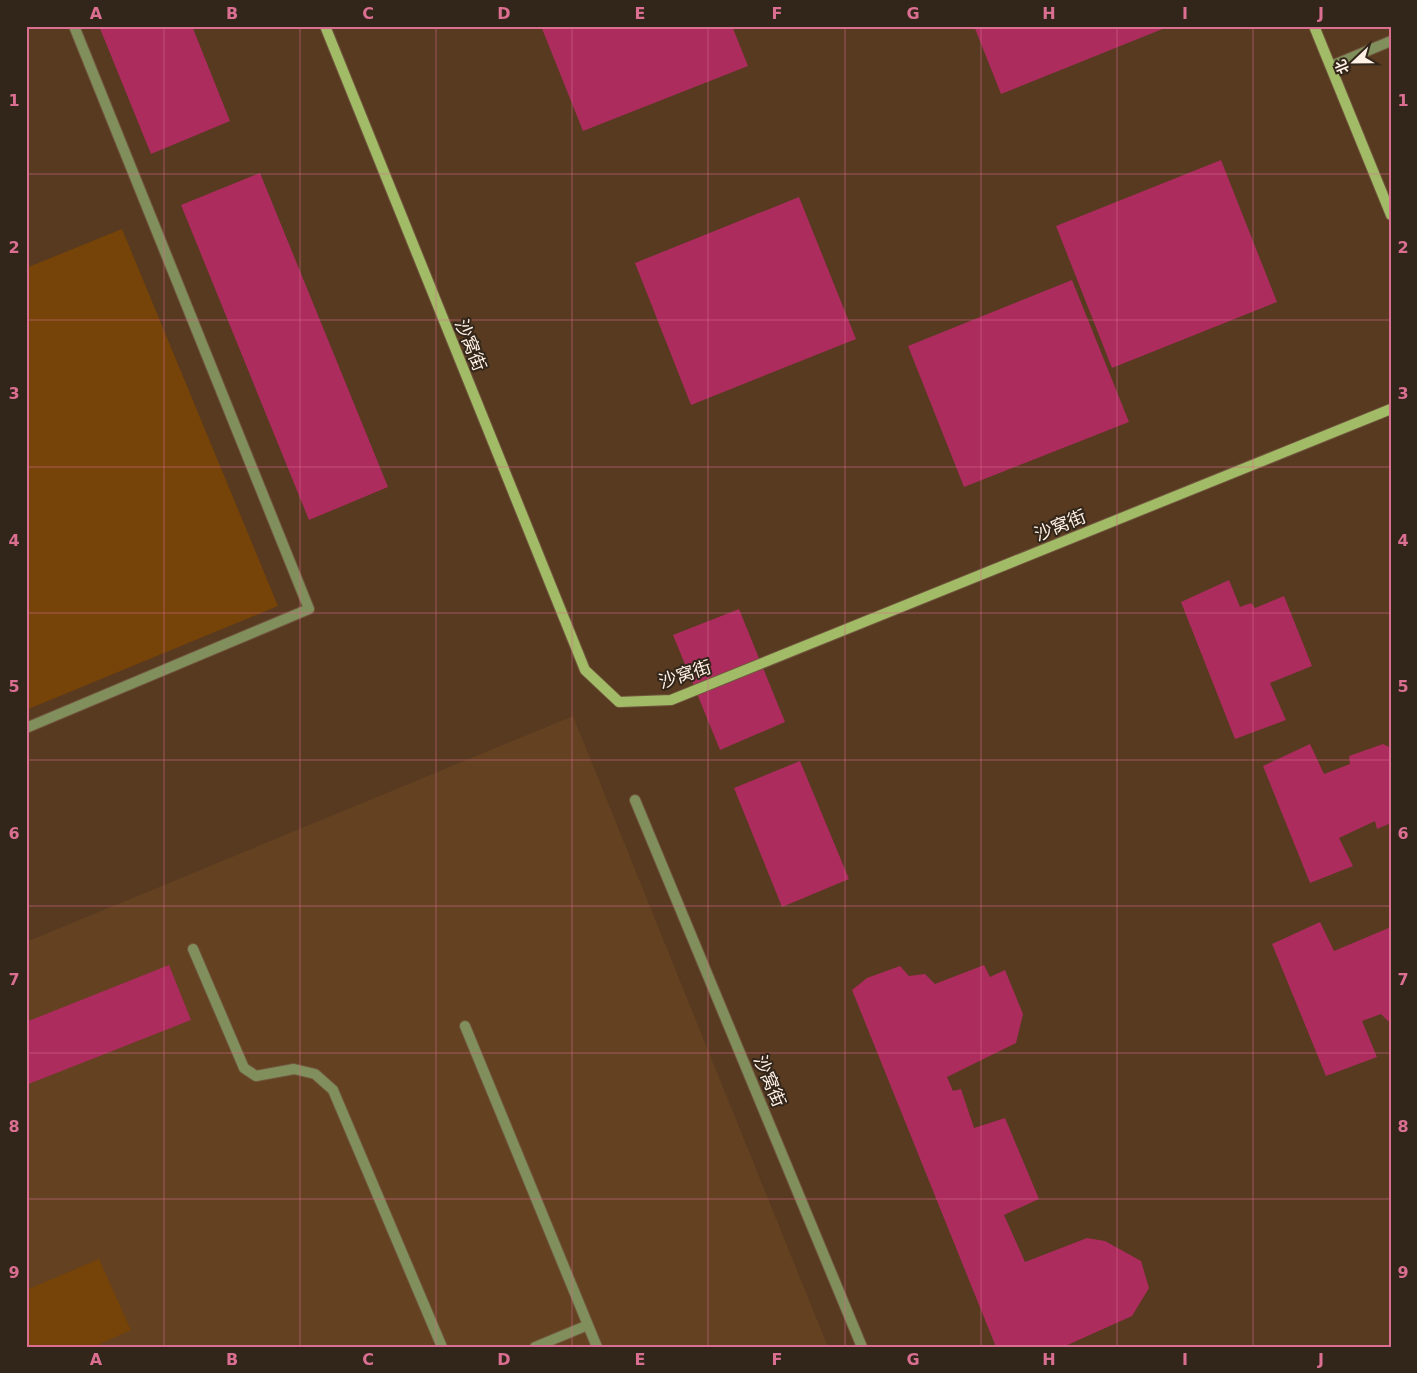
<svg xmlns="http://www.w3.org/2000/svg" width="1417" height="1373" viewBox="0 0 1417 1373" font-family="'DejaVu Sans','Noto Sans SC',sans-serif">
<style>
.built{fill:#634121}
.green{fill:#764308}
.building{fill:#ac2c5d}
.lines{fill:none;stroke-linecap:round;stroke-linejoin:round}
.lane-casing{stroke:#72573f;stroke-width:12}
.street-casing{stroke:#72573f;stroke-width:12}
.secondary-casing{stroke:#72573f;stroke-width:12}
.lane{stroke:#808f5b;stroke-width:10}
.street{stroke:#808f5b;stroke-width:10}
.secondary{stroke:#a2bb66;stroke-width:10}
.grid{fill:none;stroke:#da6f92;stroke-width:1;stroke-opacity:0.55}
.labels{text-anchor:middle;dominant-baseline:central;stroke-width:4;stroke-linejoin:round;paint-order:stroke}
.street-label{font-size:18px;fill:#fff1e4;stroke:#322519}
.neatline{fill:none;stroke:#da6f92;stroke-width:2}
.grid-label{font-size:16px;text-anchor:middle;font-weight:bold;fill:#da6f92}
</style>
<rect width="100%" height="100%" fill="#573a20"/>
<!-- built -->
<path class="built" d="M573,716L828,1347H26V942Z"/>
<!-- green -->
<path class="green" d="M122,229L278,606L26,710V268Z
M99,1259L131,1330L93,1347H26V1290Z"/>
<!-- building -->
<path class="building" d="M99,26H192L230,121L151,154Z
M541,26H732L748,66L583,131Z
M974,26H1164L1165,28L1001,94Z
M1221,160L1277,302L1112,368L1056,226Z
M260,173L388,487L309,520L181,205Z
M799,197L856,339L691,405L635,263Z
M1072,280L1129,422L964,487L908,346Z
M1229,580L1240,607L1251,603L1255,608L1284,596L1312,666L1270,683L1286,720L1235,739L1181,602Z
M739,609L785,722L720,750L673,635Z
M1310,744L1324,774L1350,764L1349,756L1383,744L1391,748V823L1377,829L1375,821L1339,838L1353,866L1310,883L1263,766Z
M800,761L849,879L782,907L734,788Z
M1320,922L1334,951L1391,927V1020L1388,1021L1381,1014L1362,1021L1377,1057L1326,1076L1272,944Z
M169,965L191,1020L26,1085V1022Z
M984,965L990,977L1005,970L1023,1014L1016,1043L947,1077L953,1091L961,1089L974,1128L1005,1118L1039,1199L1004,1215L1025,1262L1087,1238L1105,1241L1141,1261L1149,1288L1132,1316L1063,1347H996L852,990L867,978L900,966L909,976L925,974L935,984Z"/>
<g class="lines">
<!-- lane casing -->
<g class="lane-casing">
<path id="lane" d="M193,949L244,1068L256,1076L294,1069L315,1074L333,1090L442,1347
M465,1026L597,1347
M535,1347L588,1325"/>
</g>
<!-- street casing -->
<g class="street-casing">
<path id="street" d="M1331,66L1391,41
M26,728L309,609L74,26
M635,800L862,1347"/>
</g>
<!-- secondary casing -->
<g class="secondary-casing">
<path id="secondary" d="M325,26L585,670L619,702L671,700L1391,409
M1314,26L1391,215"/>
</g>
<!-- lane -->
<use href="#lane" class="lane"/>
<!-- street -->
<use href="#street" class="street"/>
<!-- secondary -->
<use href="#secondary" class="secondary"/>
</g>
<!-- grid -->
<path class="grid" d="M164,26V1347M300,26V1347M436,26V1347M572,26V1347M708,26V1347M845,26V1347M981,26V1347M1117,26V1347M1253,26V1347M26,174H1391M26,320H1391M26,467H1391M26,613H1391M26,760H1391M26,906H1391M26,1053H1391M26,1199H1391"/>
<g class="labels">
<!-- street labels -->
<g class="street-label">
<text transform="translate(471 345) rotate(68)">沙窝街</text>
<text transform="translate(1060 525) rotate(-22)">沙窝街</text>
<text transform="translate(685 674) rotate(-18)">沙窝街</text>
<text transform="translate(770 1081) rotate(67)">沙窝街</text>
</g>
</g>
<!-- border -->
<rect width="1417" height="1373" fill="none" stroke="#322519" stroke-width="55"/>
<!-- north arrow -->
<g transform="translate(1354 62) rotate(248)" stroke="#322519" stroke-width="4" paint-order="stroke">
<path d="M0-4L9 19L0 12L-9 19Z" fill="#fff1e4"/>
<text y="-8" font-size="14" font-weight="bold" text-anchor="middle" fill="#fff1e4">北</text>
</g>
<rect x="28" y="28" width="1362" height="1318" class="neatline"/>
<g class="grid-label">
<text x="96" y="19">A</text>
<text x="232" y="19">B</text>
<text x="368" y="19">C</text>
<text x="504" y="19">D</text>
<text x="640" y="19">E</text>
<text x="777" y="19">F</text>
<text x="913" y="19">G</text>
<text x="1049" y="19">H</text>
<text x="1185" y="19">I</text>
<text x="1321" y="19">J</text>
<text x="14" y="106">1</text>
<text x="1403" y="106">1</text>
<text x="14" y="253">2</text>
<text x="1403" y="253">2</text>
<text x="14" y="399">3</text>
<text x="1403" y="399">3</text>
<text x="14" y="546">4</text>
<text x="1403" y="546">4</text>
<text x="14" y="692">5</text>
<text x="1403" y="692">5</text>
<text x="14" y="839">6</text>
<text x="1403" y="839">6</text>
<text x="14" y="985">7</text>
<text x="1403" y="985">7</text>
<text x="14" y="1132">8</text>
<text x="1403" y="1132">8</text>
<text x="14" y="1278">9</text>
<text x="1403" y="1278">9</text>
<text x="96" y="1365">A</text>
<text x="232" y="1365">B</text>
<text x="368" y="1365">C</text>
<text x="504" y="1365">D</text>
<text x="640" y="1365">E</text>
<text x="777" y="1365">F</text>
<text x="913" y="1365">G</text>
<text x="1049" y="1365">H</text>
<text x="1185" y="1365">I</text>
<text x="1321" y="1365">J</text>
</g>
</svg>
